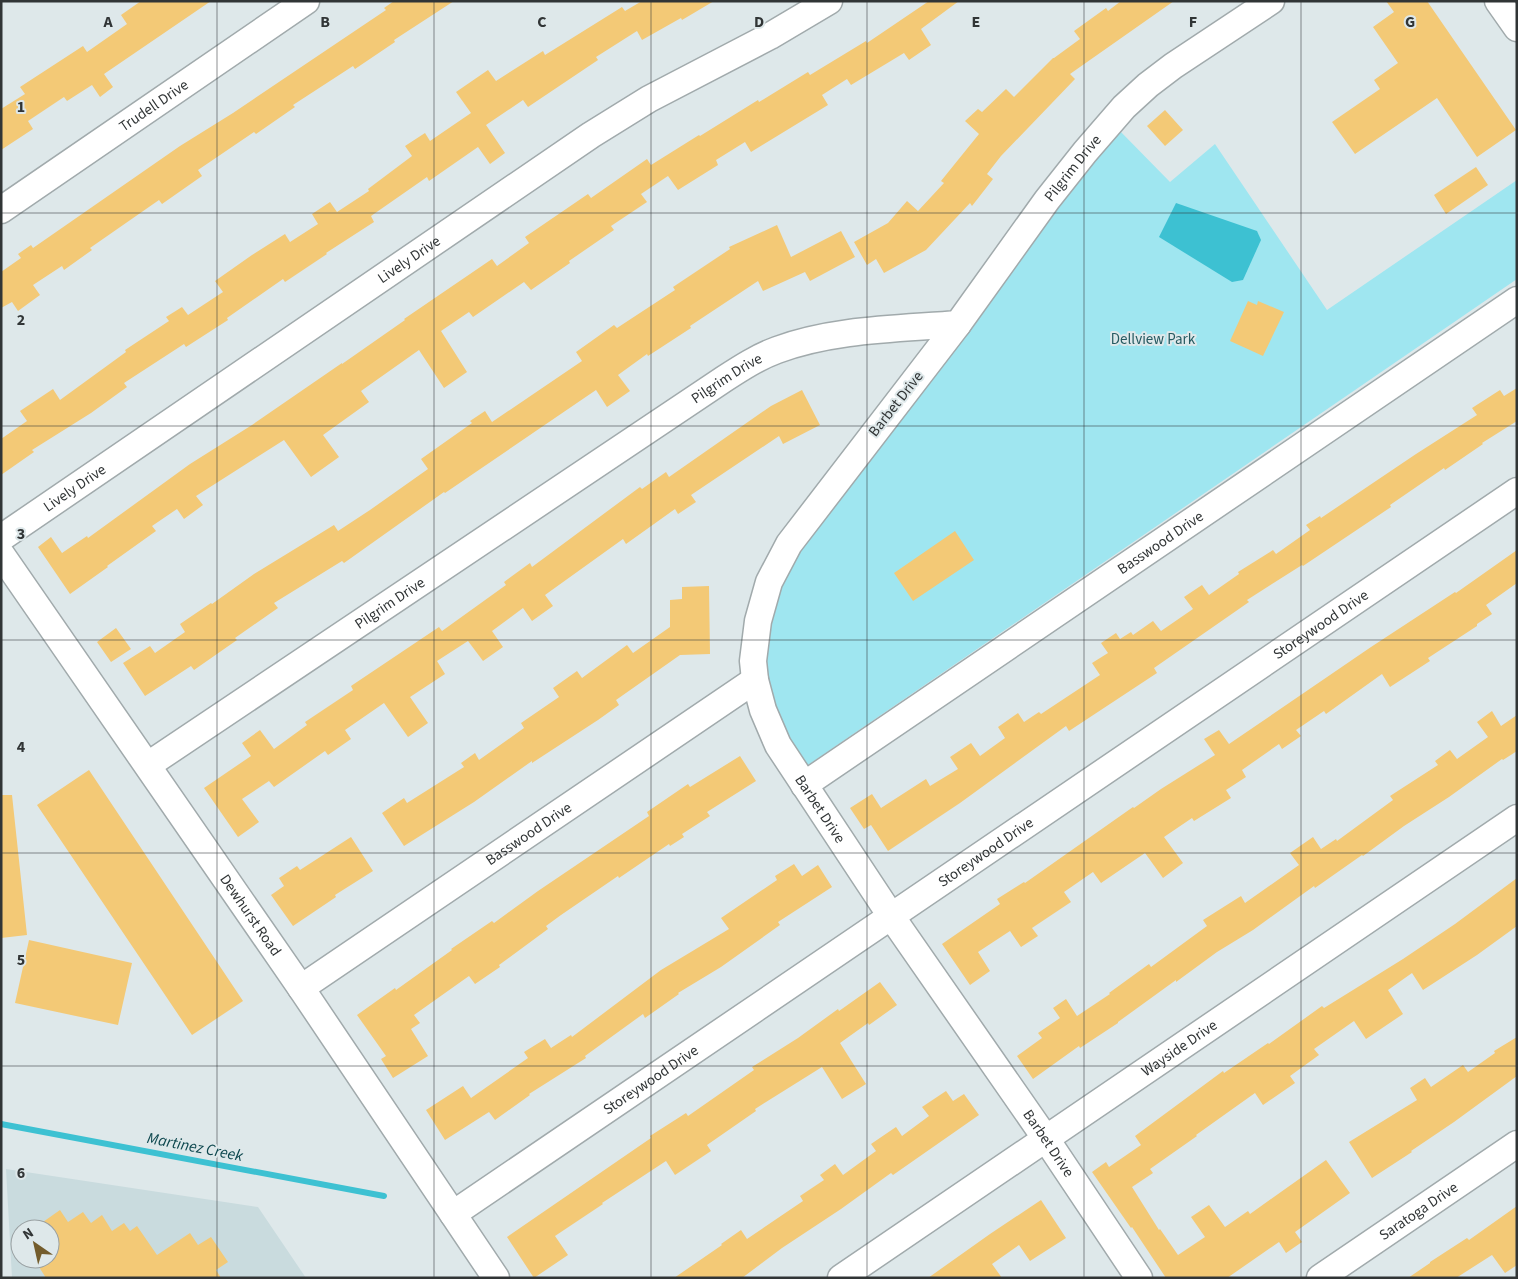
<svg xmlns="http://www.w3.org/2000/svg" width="1518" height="1279" viewBox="0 0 1518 1279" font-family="'Source Sans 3',sans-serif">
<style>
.built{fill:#c9dbde;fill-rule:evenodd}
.green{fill:#9fe6f0}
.water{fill:#3dc1d2}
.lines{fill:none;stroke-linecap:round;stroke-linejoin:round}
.stream{stroke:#3dc1d2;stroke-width:6}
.building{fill:#f3c976}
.minor-casing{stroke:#a1aaac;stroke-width:29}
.minor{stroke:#fff;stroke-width:26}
.grid{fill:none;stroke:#313536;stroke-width:1;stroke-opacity:0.55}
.labels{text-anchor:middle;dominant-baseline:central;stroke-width:4;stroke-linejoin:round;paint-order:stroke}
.street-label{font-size:15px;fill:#313536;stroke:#dee8ea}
.park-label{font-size:15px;fill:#255a61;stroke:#dee8ea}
.water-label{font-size:16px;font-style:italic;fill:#0d474e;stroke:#dee8ea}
.grid-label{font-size:16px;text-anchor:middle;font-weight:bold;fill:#313536;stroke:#dee8ea;stroke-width:4;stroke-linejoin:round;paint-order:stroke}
</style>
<rect width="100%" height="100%" fill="#dee8ea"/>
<!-- built -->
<path class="built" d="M6,1169L258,1207L306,1278H12ZM20,1229H50V1259H20Z"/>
<!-- green -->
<path class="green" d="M1119,130L1170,182L1215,144L1327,310L1517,180V279L808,765L798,758L772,707L764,673L769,609L800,549L1080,174Z"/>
<!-- water -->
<path class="water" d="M1176,203L1257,231L1261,240L1243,280L1232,282L1159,237Z"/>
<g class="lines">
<!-- stream -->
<path class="stream" d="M1,1124L384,1196"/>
</g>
<!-- building -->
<path class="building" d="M141,1H211L104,74L113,87L100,97L92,85L67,101L64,97L28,121L33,129L1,150V109L25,94L20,87L83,46L87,52L127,24L121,15Z
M394,1H454L394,40L395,42L355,69L353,66L293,105L295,107L256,134L254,132L198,170L202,176L162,204L159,200L90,248L92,250L64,270L62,266L33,285L40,295L18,311L12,302L1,308V272L21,258L18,254L31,245L33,248L180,146L233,113L386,10L384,8Z
M642,1H714L682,20L681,18L642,40L637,31L596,57L598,60L528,107L523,100L486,125L505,153L490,164L478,147L429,181L427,177L371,216L374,222L326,253L327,254L285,282L283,279L227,318L228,320L186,347L184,344L124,383L127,387L91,413L32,450L34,452L1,475V439L27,421L20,411L53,389L60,400L126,352L125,350L169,321L166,317L182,307L188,315L223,292L215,281L252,255L285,234L290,242L318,224L312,214L330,202L337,212L369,191L368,189L412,156L405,146L425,133L430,141L471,113L456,92L488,70L496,81L543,51L545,55L622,7L625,11Z
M929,1H959L921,29L931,45L909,60L904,53L851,85L847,79L822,95L828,105L751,152L745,142L716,160L718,165L678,190L668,176L641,194L647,202L611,226L614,230L569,261L570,263L531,290L524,282L473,317L469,312L441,331L467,372L444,388L419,350L361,391L369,402L323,435L339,457L311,477L284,440L196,496L203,505L184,519L177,509L152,526L156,531L107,566L108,567L70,594L38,547L51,537L62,553L87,536L88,538L190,464L252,425L342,363V364L405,320L404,319L492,259L497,266L529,243L525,237L588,194L591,198L647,159L651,165L699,135L700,136L758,100L759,102L808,72L810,75L866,41L867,43Z
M1121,1H1174L1070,74L1075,79L1001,156L987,174L993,179L972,206L970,203L926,250L884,273L876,259L867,265L854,242L888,223L907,201L918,211L944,183L941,181L979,134L965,121L978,109L982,112L1006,89L1014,97L1053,58H1054L1080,39L1074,31L1106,8L1108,11Z
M1386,1H1427L1516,130L1477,157L1437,98L1355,154L1332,122L1380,89L1374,80L1398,63L1373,27L1394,12Z
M1165,110L1183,130L1165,146L1147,126Z
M1476,167L1488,185L1446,214L1434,195Z
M777,225L791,257L841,231L855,257L810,281L805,272L763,291L758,281L690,326L691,328L648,356L647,354L618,375L630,391L607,407L596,390L445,493L444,492L344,563L342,561L274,603L278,608L235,638L237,640L194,670L191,666L145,696L123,663L150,646L155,653L185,632L180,624L211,603L212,604L254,574L334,525L338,531L370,510L428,469L421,459L472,423L470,421L485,411L492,422L582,361L576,352L614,325L617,328L675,290L673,287L730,249L729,247Z
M1248,301L1257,305L1258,301L1284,312L1263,356L1230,341Z
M1517,388V421L1482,443L1483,444L1445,470L1444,468L1390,505L1391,507L1303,566L1302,565L1247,600L1249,602L1154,668L1157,673L1069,731L1066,726L960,803L888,851L871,825L864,829L850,808L872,794L881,808L926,779L930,786L958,769L950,757L971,743L980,756L1005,738L998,727L1018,713L1024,722L1039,712L1041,714L1100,675L1092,663L1108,653L1101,643L1116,633L1120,639L1131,632L1133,635L1153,621L1161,631L1193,609L1184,597L1202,585L1209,595L1239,574L1238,572L1273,550L1276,554L1310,530L1306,525L1320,516L1321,518L1416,454L1477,415L1472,408L1500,390L1504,396Z
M802,390L820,425L783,444L779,436L691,495L696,502L678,514L675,509L626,544L623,539L545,595L553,606L532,621L523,608L492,631L503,647L483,661L468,641L437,661L445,674L410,697L428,723L408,737L384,703L345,730L351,739L328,755L325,751L274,787L269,781L242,799L259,822L238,837L204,788L251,756L242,743L260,730L274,749L307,725L305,722L353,690L351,686L439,627L442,631L506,585L504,582L530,563L532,567L640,487L642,489L666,472L669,477L771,406Z
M955,531L974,560L913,601L894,573Z
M1517,550V583L1486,605L1492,614L1477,624V626L1428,658L1430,661L1390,687L1382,674L1326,714L1324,711L1296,730L1301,736L1282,749L1279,744L1242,770L1246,777L1226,790L1231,798L1194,821L1192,818L1164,837L1183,863L1163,878L1145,853L1101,883L1093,872L1064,892L1071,902L1032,928L1038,936L1021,947L1010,931L978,952L990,971L970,985L942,944L1000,904L997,899L1024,882L1025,883L1133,807L1134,808L1161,789L1215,755L1204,739L1219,730L1229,744L1371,647L1455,592L1456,593Z
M709,586L710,654L680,655L616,700L619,705L598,720L532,763V761L474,802L404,846L382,813L404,798L407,803L464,767L461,763L475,753L479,760L524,728L521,723L559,697L553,688L577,671L582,678L627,645L633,653L670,627V600L682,599V587Z
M116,628L131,649L111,662L97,642Z
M1492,711L1501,726L1517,715V751L1503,760L1502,759L1449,797L1404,826L1363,856L1362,855L1315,888L1314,886L1253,930L1217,952L1176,982V980L1118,1022V1023L1080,1048L1079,1046L1033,1079L1017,1056L1042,1038L1038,1033L1060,1018L1053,1008L1066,999L1077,1016L1110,994L1109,993L1149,964L1151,967L1207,926L1203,920L1241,896L1245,903L1299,865L1290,853L1313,837L1321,849L1336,839L1337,841L1393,800L1390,796L1438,765L1435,761L1450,750L1457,759L1488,737L1477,722Z
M740,756L756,781L707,812L710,816L682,834L684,837L670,846L669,844L619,878L618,876L561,915L546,926L548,929L499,965L500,967L475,984L469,976L414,1015L420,1023L411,1029L428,1056L393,1078L381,1059L386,1056L357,1015L395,988L396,990L452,950L451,949L492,921L494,923L538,891L649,816L647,812L688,784L690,787Z
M89,770L243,1001L192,1035L37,805Z
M1,795H12L27,935L1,938Z
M351,837L373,871L335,895L336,897L293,926L271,895L284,886L279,878L297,866L300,870Z
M794,864L802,876L818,865L832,887L778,922L780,925L721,967L678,993L679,994L645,1018L643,1014L585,1056L586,1058L529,1094L530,1095L495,1120L489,1112L445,1140L426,1110L463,1086L471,1098L528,1058L524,1052L545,1039L551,1048L571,1035L572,1037L661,970L729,929L721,918L777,880L775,876Z
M1517,878V926L1477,955L1423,990L1412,973L1388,990L1403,1014L1366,1039L1354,1021L1314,1049L1319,1055L1290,1076L1295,1083L1263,1105L1255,1093L1196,1135L1197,1136L1150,1169L1153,1173L1132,1187L1159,1230L1160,1229L1178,1255L1205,1237L1191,1217L1209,1205L1225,1227L1248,1211L1250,1214L1326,1160L1350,1193L1295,1232L1302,1242L1286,1253L1279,1242L1227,1278H1166L1132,1227L1131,1228L1092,1172L1106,1162L1109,1167L1141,1145L1135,1136L1223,1071L1224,1073L1268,1043L1269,1044L1322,1006L1324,1008L1403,959L1455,924Z
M29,940L132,963L118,1025L15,1003Z
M880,982L897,1005L869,1025L868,1023L840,1043L866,1084L842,1099L822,1067L755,1109L756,1111L707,1145L711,1151L675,1175L666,1161L602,1203L603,1204L555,1236L568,1255L534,1278L507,1237L651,1138L650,1136L686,1113L688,1116L754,1070L752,1067L798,1038L838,1009L839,1011Z
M1517,1037V1076L1454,1122L1411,1151L1412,1152L1372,1178L1349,1142L1417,1100L1410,1088L1425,1078L1431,1087L1463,1065L1468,1072L1495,1053L1494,1051Z
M946,1091L953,1101L964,1094L979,1115L893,1175L891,1173L841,1209L782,1248L742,1278H674L722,1245L721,1244L741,1230L747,1239L803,1201L800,1196L824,1180L820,1175L835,1164L843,1175L876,1151L871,1144L896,1127L902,1136L929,1116L922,1107Z
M1041,1200L1066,1238L1030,1261L1019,1245L992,1264L1002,1278H928L990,1234Z
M1517,1206V1265L1505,1273L1492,1255L1456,1278H1408L1430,1263V1262L1467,1238L1469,1240Z
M60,1210L68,1222L83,1212L91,1223L102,1215L112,1231L124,1223L130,1231L137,1226L157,1255L190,1233L198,1245L211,1237L228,1262L216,1270L221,1278H46L34,1259H50V1229H33Z"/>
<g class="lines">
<!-- minor casing -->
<g class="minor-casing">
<g id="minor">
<path d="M1498,1L1517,28"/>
<path id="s1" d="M1,210L306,1"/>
<path id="s2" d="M958,324L789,544L769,582L758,621L753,661L755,680L763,710L778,745L891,916L1046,1139L1139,1278"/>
<path id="s3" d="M1,538L591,135L649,99L770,36L829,1"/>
<path id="s4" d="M1,554L301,988L496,1278"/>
<path id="s5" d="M148,765L724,379C741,368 758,357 777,350C834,329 898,329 958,324L1047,200L1085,152L1124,107L1148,85L1173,66L1271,1"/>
<path id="s6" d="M804,785L1517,300"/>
<path id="s7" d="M301,988L755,680"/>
<path id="s8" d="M453,1214L1517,491"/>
<path id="s9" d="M841,1278L1517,818"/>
<path id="s10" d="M1320,1278L1517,1144"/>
</g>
</g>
<!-- minor -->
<use href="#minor" class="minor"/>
</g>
<!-- grid -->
<path class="grid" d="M217,1V1278M434,1V1278M651,1V1278M867,1V1278M1084,1V1278M1301,1V1278M1,213H1517M1,426H1517M1,640H1517M1,853H1517M1,1066H1517"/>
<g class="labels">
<!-- street labels -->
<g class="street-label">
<text stroke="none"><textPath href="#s1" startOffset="185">Trudell Drive</textPath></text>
<text stroke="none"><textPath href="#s5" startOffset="1131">Pilgrim Drive</textPath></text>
<text stroke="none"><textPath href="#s3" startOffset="494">Lively Drive</textPath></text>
<text stroke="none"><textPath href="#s5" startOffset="696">Pilgrim Drive</textPath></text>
<text transform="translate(896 404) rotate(-52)">Barbet Drive</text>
<text stroke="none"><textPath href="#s3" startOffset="89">Lively Drive</textPath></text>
<text stroke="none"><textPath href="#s6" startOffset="431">Basswood Drive</textPath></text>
<text stroke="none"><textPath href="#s5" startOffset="291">Pilgrim Drive</textPath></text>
<text stroke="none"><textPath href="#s8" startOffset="1049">Storeywood Drive</textPath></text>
<text stroke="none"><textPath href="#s2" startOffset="566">Barbet Drive</textPath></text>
<text stroke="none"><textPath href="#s7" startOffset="275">Basswood Drive</textPath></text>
<text stroke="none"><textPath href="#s8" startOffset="644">Storeywood Drive</textPath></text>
<text stroke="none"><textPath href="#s4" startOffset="439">Dewhurst Road</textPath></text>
<text stroke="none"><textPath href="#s9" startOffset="409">Wayside Drive</textPath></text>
<text stroke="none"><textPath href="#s8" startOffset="239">Storeywood Drive</textPath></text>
<text stroke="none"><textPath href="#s2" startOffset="971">Barbet Drive</textPath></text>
<text stroke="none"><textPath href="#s10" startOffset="119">Saratoga Drive</textPath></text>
</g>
<!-- park labels -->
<g class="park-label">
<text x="1153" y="339">Dellview Park</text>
</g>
<!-- water labels -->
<g class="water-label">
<text transform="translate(195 1147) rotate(11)">Martinez Creek</text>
</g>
</g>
<g class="grid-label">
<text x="108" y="27">A</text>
<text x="325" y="27">B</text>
<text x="542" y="27">C</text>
<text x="759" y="27">D</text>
<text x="976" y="27">E</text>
<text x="1193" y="27">F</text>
<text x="1410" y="27">G</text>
<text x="21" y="112">1</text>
<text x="21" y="325">2</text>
<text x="21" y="539">3</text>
<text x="21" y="752">4</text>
<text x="21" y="965">5</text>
<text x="21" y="1178">6</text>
</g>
<!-- border -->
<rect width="1518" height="1279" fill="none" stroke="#313536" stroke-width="5"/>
<!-- north arrow -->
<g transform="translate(35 1244) rotate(326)"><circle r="24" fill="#dee8ea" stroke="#99a0a2"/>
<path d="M0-4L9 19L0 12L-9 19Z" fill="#735c2c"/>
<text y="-8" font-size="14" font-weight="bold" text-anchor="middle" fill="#313536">N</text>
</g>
</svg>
